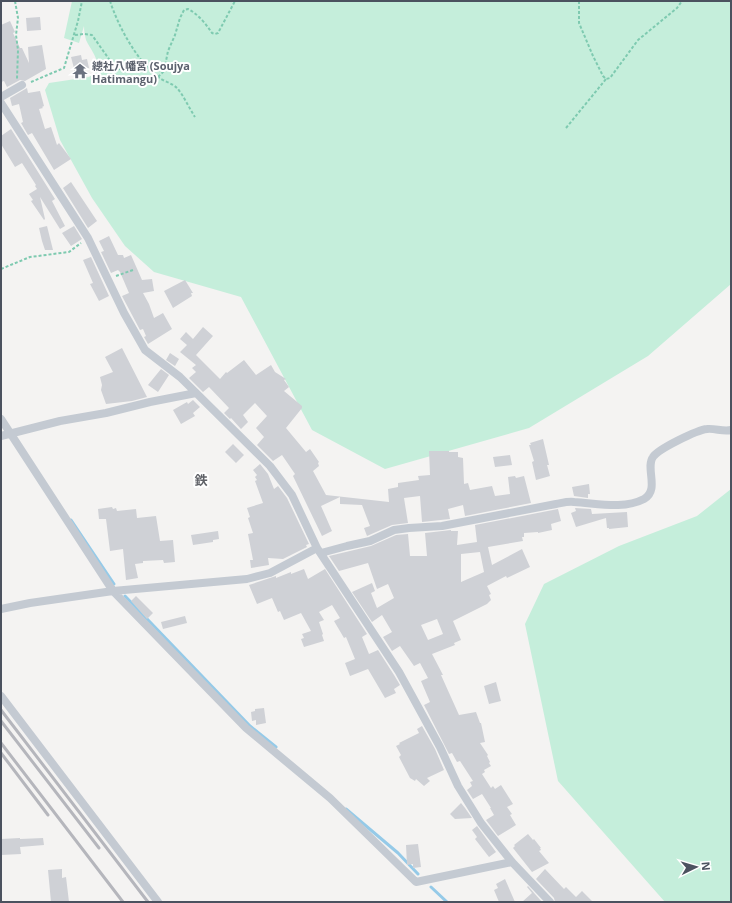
<svg xmlns="http://www.w3.org/2000/svg" width="732" height="903" viewBox="0 0 732 903" font-family="'Open Sans','Noto Sans JP',sans-serif">
<style>
.green{fill:#c5eedb}
.lines{fill:none;stroke-linecap:round;stroke-linejoin:round}
.stream{stroke:#95cae8;stroke-width:3}
.building{fill:#cfd1d6;fill-rule:evenodd}
.path{stroke:#7ecab0;stroke-width:2;stroke-dasharray:3 2;stroke-linecap:butt}
.street{stroke:#c4cad2;stroke-width:8}
.rail{stroke:#b5b6bc;stroke-width:3}
.labels{text-anchor:middle;dominant-baseline:central;stroke-width:4;stroke-linejoin:round;paint-order:stroke}
.worship-label{font-size:11px;font-weight:bold;fill:#5b616d;stroke:#fff;text-anchor:start}
.quarter-label{font-size:13px;font-weight:bold;fill:#5f6167;stroke:#fff}
</style>
<rect width="100%" height="100%" fill="#f4f3f2"/>
<!-- green -->
<path class="green" d="M72,1H731V284L648,356L529,428L385,469L312,430L241,297L154,272L125,246L92,198L60,140L45,90L49,83L89,77L97,71C99,57 91,51 86,40C85,36 84,31 84,26L79,43L64,38Z
M731,489V902H665L558,781L525,624L544,584L619,546L697,516Z"/>
<g class="lines">
<!-- stream -->
<path class="stream" d="M71,520L114,584
M125,596L250,726L276,747
M346,809L398,853L418,874
M431,887L447,902"/>
</g>
<!-- building -->
<path class="building" d="M40,17L41,30L27,31L26,18Z
M10,21L15,32L13,33L20,48H22L29,63L28,47L42,45L46,69L25,81L20,80L7,87L4,81L1,82V25Z
M81,55L82,60L87,59L89,68L83,69L84,71L75,72L71,57Z
M27,88L28,93L40,91L44,106L42,107L43,108L39,109L45,129L51,127L57,145L59,143L71,159L54,170L32,133L28,135L21,123L23,122L19,104L12,106L10,98Z
M11,129L55,199L52,201L65,226L60,229L40,197L45,219L44,220L31,201L33,200L29,194L37,189L35,186L36,185L22,163L15,167L1,144V136Z
M71,182L97,221L88,228L63,188Z
M47,226L53,250H45L42,241L39,228Z
M74,226L82,239L71,246L62,233Z
M109,236L118,255H123L124,258L131,255L142,280L152,279L154,291L143,293L149,304L154,318L163,313L172,329L148,344L144,337L146,336L143,329L140,330L122,296L129,293L120,272L118,270L111,273L101,252L104,251L99,241Z
M91,257L109,296L99,301L90,284L93,283L83,260Z
M185,280L193,293H191L192,296L173,308L164,291Z
M203,327L213,336L196,355L220,379L226,372L227,373L244,360L256,375L271,365L275,372L286,379L284,380L289,387L284,391L302,406V408L286,428L306,452L310,449L319,462L318,463L319,466L313,471L326,495L389,502L388,489L398,487V483L419,480L418,476L430,475L429,451H449V452H458V457L463,458L464,484L468,483L470,490L492,486L495,496L510,494L508,477L515,476L516,478L524,476L531,503L465,516L463,505L448,509L450,519L422,522L420,496L404,498L408,523L392,525L367,536L364,528L370,526L362,505L340,504V497L321,506L332,531L322,536L293,476L295,474L282,455L273,461L257,445L264,437L256,428L267,416L255,403L243,415L248,422L241,429L231,418L230,419L224,413L229,408L209,387L203,392L189,378L196,372L192,368L196,365L180,352L187,345L180,339L186,332L193,339Z
M122,348L147,397L132,401L106,404L101,390L102,385L100,377L113,372L105,357Z
M170,353L179,359L175,366L166,360Z
M161,369L169,375L158,392L148,385Z
M193,400L200,407L193,413L195,416L181,424L173,410L187,402L188,404Z
M543,439L549,465H547L550,476L536,480L532,462L534,461L529,445H531L530,443Z
M233,444L244,455L236,463L225,452Z
M510,455L512,465L495,467L493,457Z
M260,464L268,474L274,489L278,486L287,498L309,544L306,545L307,547L283,559L268,558L269,565L251,568L250,560H253L248,534L253,533L248,518L250,517L247,508L263,503L255,481L257,480L255,477L257,475L253,470Z
M589,484L590,494H588V498L574,496L572,487Z
M112,507L113,509L116,508L117,511L136,509L137,518L156,516L160,541L173,540L175,562L164,563L163,560L143,561V563L135,564L138,578L126,580L123,549L110,551L106,519H99L98,509Z
M575,508L591,509L592,514L627,512L628,527L609,529V528H607L606,518L576,527L571,513L576,511Z
M558,509L561,521L551,524L552,530L538,533V532L524,533V537H522L523,541L488,547L492,565L522,549L530,567L507,578L506,576L487,586L491,594L489,595L491,600L487,604L453,621L461,640L454,643L455,645L432,654L443,675H441L459,715L476,712L480,723H481L485,742L480,743L488,755L487,756L490,762L489,763L491,766L484,770L485,772L482,774L491,788L493,786L495,789L501,785L513,804L507,807L512,814L510,815L516,825L498,836L486,820L494,815L490,808H491L482,794L473,799L467,790L472,786L470,782L473,781L460,761L457,762L452,753L449,754L424,705L430,702L421,681L428,678L420,663L414,666L400,646L392,651L383,637L392,632L382,615L372,622L352,592L372,583L375,591L371,593L377,608L394,598L388,584L377,589L368,563L339,571L329,556L371,546L396,535L408,534L410,556H427L425,533L451,530V531H458L457,545L477,542L475,525ZM480,552L484,572L461,582V554ZM437,619L443,634L428,640L421,625Z
M218,531L219,539L213,540V542L193,545L191,535Z
M304,569L308,579L325,569L367,634L362,637L369,654L378,650L394,675L400,685L394,689L396,693L385,698L368,669L350,676L345,663L355,659L346,637L344,638L334,621L340,618L332,605L319,612L324,620L319,622L323,634L322,635L324,641L304,647L301,639L304,638L302,634L311,631L301,613L284,620L280,611L278,612L272,598L257,604L249,585L276,576V578L291,572V574Z
M136,596L153,613L147,619L131,601Z
M185,616L187,623L163,629L161,622Z
M496,682L501,701L489,704L484,686Z
M264,708L266,723L256,725V720L252,721L251,712L255,711V709Z
M422,726L435,749L444,770L427,778L430,781L424,786L416,779L415,781L410,778L399,757L401,755L396,746L400,744L399,743L419,733L417,729Z
M461,803L465,808L472,818L455,819L450,814Z
M477,826L496,852L489,857L475,839L477,837L472,830Z
M528,834L533,840L534,839L541,848H540L541,850L539,851L549,863L532,872L513,848L515,846L514,845Z
M20,838V839L43,838L44,845L20,847L21,854L1,855V839Z
M418,844L421,867L413,868V864L407,865L406,845Z
M62,869V878L66,877L69,902H51L48,870Z
M545,869L564,889L566,887L576,897L582,891L593,902H555L554,898L536,879Z
M505,879L515,902H499L494,890L498,888L496,884Z
M528,886L542,902H522L532,893L527,887Z"/>
<g class="lines">
<!-- path -->
<path class="path" d="M15,1L18,18L16,35L18,50L17,79
M110,1C118,26 137,61 158,77C163,81 172,83 177,88C184,96 189,108 195,117
M579,1V23L593,56L603,76L606,79L610,78L638,40L677,8L682,1
M75,35L84,34L92,35L116,69H121L128,65L140,67L145,65
M158,77L164,71L168,51L175,35L180,18L184,10L188,9C198,14 206,24 212,33L215,34L218,33L235,1
M31,82L64,68L78,21L82,1
M566,128L606,79
M1,269L30,257L69,252L81,243
M116,276L133,270"/>
<!-- street -->
<path class="street" d="M1,97L22,85
M1,103L88,238L124,313L145,350L180,377L270,466L292,495L317,548L399,672L440,747L458,786L481,823L512,862L550,902
M1,419L113,591L246,728L330,798L416,882L512,862
M1,436L60,421L106,413L150,402L196,393
M321,553L347,546L370,541L394,530L409,528L442,526L556,504C562,503 568,501 574,502C596,503 623,510 644,499C660,490 645,468 653,457C658,449 697,430 707,429C715,428 723,432 731,430
M1,609L30,603L113,591L247,579L270,573L317,548
M1,696L158,902"/>
<!-- rail -->
<path class="rail" d="M1,710L148,902
M1,721L99,848
M1,743L123,902
M1,753L48,815"/>
</g>
<!-- icons -->
<defs>
<g id="temple-bare" transform="scale(1.2)"><path d="M0-6L5-2H3V0L6.5 2.5H4V6H1.5V3h-3V6H-4V2.5H-6.5L-3 0V-2H-5Z" fill="#6b7280" stroke="#fff" stroke-width="2.5" paint-order="stroke"/></g>
</defs>
<g fill-rule="evenodd">
<use href="#temple-bare" x="80" y="71"/>
</g>
<g class="labels">
<!-- worship labels -->
<g class="worship-label">
<text x="92" y="65">總社八幡宮 (Soujya<tspan x="92" dy="13">Hatimangu)</tspan></text>
</g>
<!-- quarter labels -->
<g class="quarter-label">
<text x="201" y="480">鉄</text>
</g>
</g>
<!-- border -->
<rect width="732" height="903" fill="none" stroke="#4b525f" stroke-width="4"/>
<!-- north arrow -->
<g transform="translate(696 867) rotate(85)" stroke="#ffffff" stroke-width="3" paint-order="stroke">
<path d="M0-3L7 15L0 10L-7 15Z" fill="#4b525f"/>
<text y="-6" font-size="11" font-weight="bold" text-anchor="middle" fill="#4b525f">N</text>
</g>
</svg>
